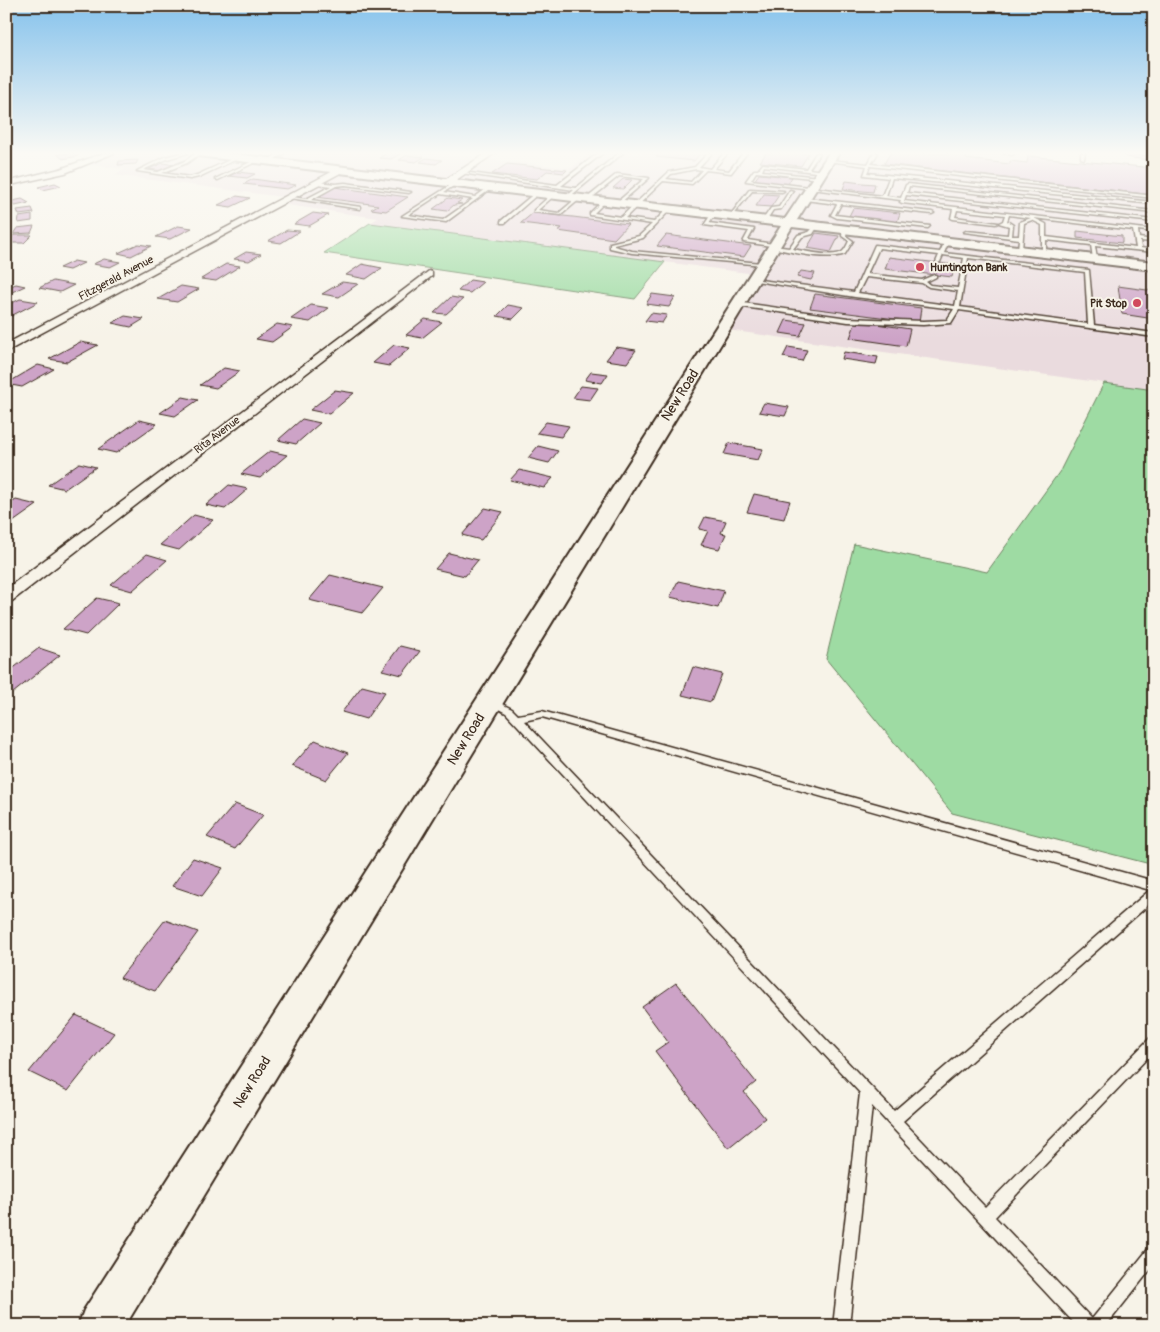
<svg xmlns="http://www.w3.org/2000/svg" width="1160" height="1332" viewBox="0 0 1160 1332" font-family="Pangolin,sans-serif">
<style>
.built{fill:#eadbde}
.green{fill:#9edba3;stroke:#6c8260}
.building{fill:#cda3c7;stroke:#3b2a1e}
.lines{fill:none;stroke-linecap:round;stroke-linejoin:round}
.lane-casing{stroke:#3b2a1e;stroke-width:3}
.street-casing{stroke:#3b2a1e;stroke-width:3}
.secondary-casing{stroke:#3b2a1e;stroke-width:4}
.lane{fill:#f7f3e8;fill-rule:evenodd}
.street{fill:#f7f3e8;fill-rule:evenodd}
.secondary{fill:#f7f3e8;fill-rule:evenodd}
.poi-dot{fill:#d1495b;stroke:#f7f3e8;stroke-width:2}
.labels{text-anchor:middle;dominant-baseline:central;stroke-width:4;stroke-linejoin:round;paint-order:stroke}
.far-poi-label{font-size:11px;font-weight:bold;fill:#3b2a1e;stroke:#f7f3e8;text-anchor:start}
.far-street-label{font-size:11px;fill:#3b2a1e;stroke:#f7f3e8}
.street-label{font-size:14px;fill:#3b2a1e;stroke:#f7f3e8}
</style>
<rect width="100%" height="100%" fill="#f7f3e8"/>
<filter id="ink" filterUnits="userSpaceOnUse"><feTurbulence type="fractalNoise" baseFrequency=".02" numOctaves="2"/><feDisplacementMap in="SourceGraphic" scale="10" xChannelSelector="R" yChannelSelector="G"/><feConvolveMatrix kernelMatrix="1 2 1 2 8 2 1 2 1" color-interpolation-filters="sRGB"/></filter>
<g filter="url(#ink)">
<!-- built -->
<path class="built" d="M111,153H436L571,168L589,153H1004L1154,168V390L721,329L755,274L370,223L378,218L280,204L290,198L114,175L125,169L83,164Z"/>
<!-- green -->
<path class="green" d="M370,223L665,262L635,299L324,253Z
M1104,383L1154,390V865L952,813L826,659L854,544L987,572L1060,471Z"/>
<!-- building -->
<path class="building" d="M73,153L78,156L63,159L57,154Z
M387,153H388L400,154L391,159L379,158Z
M659,153H701L694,161L656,157Z
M766,153H809L801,166L760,162Z
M890,153H961L968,154L966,159L1010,164V161L1027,163L1028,156L1154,168V195L884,164Z
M1124,154L1148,156L1149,160L1125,157Z
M407,155L424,157L416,162L399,160Z
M426,158L442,160L436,164L420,162Z
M138,160L136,164L118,165L119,161Z
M163,163L175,165L162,171L149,169Z
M507,164L567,170L564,173L547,171L537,179L492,174Z
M238,172L255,174L247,178L229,176Z
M759,174L792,177L788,184L754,181Z
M253,179L296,185L287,189L244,184Z
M623,179L632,180L623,189L613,188Z
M846,181L862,183L875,184L873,192L843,189Z
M55,183L61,186L43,190L38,187Z
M334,187L408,197L386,211L371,209L378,205L316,197Z
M764,194L779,195L771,207L756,206Z
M237,196L250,198L231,207L218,205Z
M448,198L462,200L457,203L462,204L454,205L447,211L433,209Z
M22,199L29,203L15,206L8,202Z
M32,208L34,213L19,215L17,210Z
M853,208L900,213L897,222L849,216Z
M313,213L328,215L309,226L294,224Z
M533,213L573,217L628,224L614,239L558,231L562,228L521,223Z
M32,215V221L18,223L19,217Z
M34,226L31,233L13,234L17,228Z
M178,226L192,228L170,239L156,237Z
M287,230L300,231L281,243L268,241Z
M1077,231L1122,236V243L1077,238Z
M816,233L839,236L831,252L807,248Z
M14,235H32L24,243H6Z
M666,235L751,246L744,257L657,246Z
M138,244L151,246L131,256L118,253Z
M246,252L261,254L249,261L234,259Z
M889,257L955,265L952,277L885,269Z
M104,259L120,262L110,267L93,264Z
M74,261L84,263L69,270L59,268Z
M226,264L240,266L216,281L201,279Z
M362,264L382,268L366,279L346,275Z
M801,271L815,273L811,280L797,277Z
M470,280L483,282L470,293L458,291Z
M53,281L74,285L60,292L39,288Z
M342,282L358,284L339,297L322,294Z
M16,284L25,286L12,292L6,291V288Z
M181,286L199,289L177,302L158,299Z
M1118,286L1154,291V319L1122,314Z
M652,294L675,297L669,307L646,304Z
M815,294L921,308L919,322L810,308Z
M451,297L463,299L446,314L434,313Z
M20,299L38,302L9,317L6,316V306Z
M311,305L329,308L310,322L291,319Z
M508,305L524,308L513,319L497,316Z
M651,313L667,315L662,323L645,321Z
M125,316L144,319L131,327L112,323Z
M425,319L442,322L422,338L406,335Z
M786,320L806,323L800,336L780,333Z
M856,321L910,329L906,346L850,338Z
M277,324L293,327L272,342L256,339Z
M80,342L98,345L67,362L49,359Z
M394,345L410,348L389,366L373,363Z
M616,347L636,350L627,363L606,360Z
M788,347L807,350L802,361L783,357Z
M844,352L878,357L876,364L842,359Z
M38,365L54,369L22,387L6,384Z
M224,368L240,371L216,388L200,385Z
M591,372L608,374L602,383L585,380Z
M581,386L598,388L590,400L573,398Z
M335,390L354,393L329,414L310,410Z
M183,397L198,400L175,416L160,413Z
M764,403L789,407L785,416L759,412Z
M302,419L320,423L296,444L278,440Z
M139,420L157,424L116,453L98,449Z
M546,422L569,426L561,437L537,433Z
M729,443L763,449L758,460L724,454Z
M538,446L558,451L549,463L528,458Z
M270,451L287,455L260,478L241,474Z
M79,463L96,467L65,489L48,485Z
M519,470L553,478L544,488L510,480Z
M229,485L248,489L225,509L206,505Z
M754,494L790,501L784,519L747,512Z
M16,500L37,505L6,527V506Z
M485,508L503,512L481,540L462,535Z
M194,515L213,520L179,550L160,545Z
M705,517L726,521L721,533L726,534L719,549L701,545L708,531L699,529Z
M449,553L478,560L465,576L435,569Z
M147,554L167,560L132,591L111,585Z
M330,575L383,588L362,613L309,600Z
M678,581L724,591L718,608L670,597Z
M97,598L119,603L86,635L63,629Z
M400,646L420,651L402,675L382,670Z
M39,648L60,655L13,693L6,691V674Z
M693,667L722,674L711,702L682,695Z
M362,686L385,692L366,719L342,712Z
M315,740L348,753L326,780L292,766Z
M235,804L263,815L235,849L207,837Z
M193,858L223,868L202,896L172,886Z
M165,920L198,932L155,991L120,978Z
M676,983L756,1082L744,1092L765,1118L728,1148L655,1051L668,1042L642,1007Z
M76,1015L114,1033L68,1091L29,1072Z"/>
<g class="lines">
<!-- lane casing -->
<g class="lane-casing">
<path id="lane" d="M10,153H15L6,157V155Z
M181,153H188L167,159L143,170L158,172L185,161L196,153H201L187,163L162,173L190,177L197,175L236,157L239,158L199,177L190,179L137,171L165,157Z
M280,153H285L269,162L266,161Z
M598,153H603L561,186L576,188L619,153H623L568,198L566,197L574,190L461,173L463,172L557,185Z
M708,153H712L699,167L710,169L724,153H728L714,169L729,171L743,153H747L731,173L706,170L692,184L663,181L625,218L654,222L668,208H670V210L643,238L614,245V246L632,251L761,263L763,264V265L632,253L610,248V243L639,236L652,224L590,215V213L603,200L606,201L594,213L621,217L669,172L695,167ZM696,169L702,170L691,182L666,179L671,174Z
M816,153H820L809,169L823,171L824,173L764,166L762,171L819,177L820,179L756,172L751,180L882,196L889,178L864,175L867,166L828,161L830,160L868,164L874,153H878L871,164L1154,196V198L870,166L867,173L1154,202V204L892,178L886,196L901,198L906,185L908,184L1154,211V213L909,186L907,193L1154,220V222L906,195L904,201L1154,230V232L1138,230L1139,238L1154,240V242L1140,241L1141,248L1154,250V252L1095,246L1097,259L1095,260L1093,259L1091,245L1046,240V253L1042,254V225L1032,220L1024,223L1022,250L1020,251L1018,250L1019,239L964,232L966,231L1008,235L1009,226L999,223L1003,221L1005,215L957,210L955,217L998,223L996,224L953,219L951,218L953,209L902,203L900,202L901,200L746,181L754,170H758L763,164L806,169ZM1009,215L1031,218L1020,222L1019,236H1012L1013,225L1007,221ZM1034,218L1133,230L1136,248L1046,237V224Z
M1002,153H1013L1014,154L1012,155Z
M1081,153H1085L1084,159L1081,158Z
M257,159L260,160L218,180L215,179Z
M617,174L649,178L619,204L616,203L644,179L619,176L589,200H587V198Z
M318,182L335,184L345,183L411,192L409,193L345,185L336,186L311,200L361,207L360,209L290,198L292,197L306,199L331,186L318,184Z
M454,183L455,185L444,192L475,197L489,187L492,188L446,222L402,216ZM440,194L473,199L443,220L408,215Z
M750,189L784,191L782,192L752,191L731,217H729Z
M790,190L793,191L781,209L773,210L766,221H762L771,208L779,207Z
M536,192L539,193L505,223H501V221Z
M552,194L555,195L538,210L559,213L578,197L581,198L561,215L534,212V210Z
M806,198L932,212L934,213L932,214L841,204L835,215L930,226L928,228L837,218L831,215L837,204L805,200Z
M712,213L715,214L709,223L754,229L748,240L773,244L775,245L774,246L789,248L798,235L809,232L816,225L818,226L813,234L802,237L793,249C803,251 834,258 842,252C845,250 847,245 849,241L842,236L843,229L845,228L847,229L846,236L853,241L845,254C826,261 793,252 772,248L770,247L771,246L743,242L749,231L704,225Z
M947,240L949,241L944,253L1089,270L1094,325L1154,333V337L959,310L951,323L923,325L848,322L736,306L733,304L736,302L848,318L923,321L947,320L954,309L855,297L750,280L752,279L854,292L875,245L940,252L945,241ZM879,248L939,255L936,262L938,263L940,262L943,255L964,258L958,288L930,285L926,282L936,277V275H934L922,280L867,274ZM968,258L1085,272L1088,324L960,307ZM866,277L922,283L929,287L958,291L955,306L858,293Z
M492,699L512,709L518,715L542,711L1154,881V900L903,1121L985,1207L1150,1038L1154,1036V1051L995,1217L1092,1319L1149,1248L1154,1246V1265L1106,1326H1077L872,1106L849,1326H833L860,1093L506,713L489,704L487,702L489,700ZM542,717L1150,890L894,1111L524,721Z"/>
</g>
<!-- street casing -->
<g class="street-casing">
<path id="street" d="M104,153H114L65,173L6,186V182L60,169Z
M487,153H495L449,185H443V181Z
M339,168L346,170L6,352V344Z
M429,271L432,272V276L12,601L6,602V589Z"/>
</g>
<!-- secondary casing -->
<g class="secondary-casing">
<path id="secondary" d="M193,153H226L785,219L829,153H839L797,220L1154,262V270L792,227L125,1326H78L84,1310L781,226L198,156Z"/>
</g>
<!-- lane -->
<use href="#lane" class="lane"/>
<!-- street -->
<use href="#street" class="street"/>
<!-- secondary -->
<use href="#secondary" class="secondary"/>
</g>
</g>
<!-- sky -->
<linearGradient id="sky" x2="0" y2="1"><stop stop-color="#85c2ec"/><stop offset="0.45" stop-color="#fbfaf5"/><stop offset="1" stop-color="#fbfaf5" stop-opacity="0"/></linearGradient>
<rect width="1160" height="340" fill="url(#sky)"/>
<!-- markers -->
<g class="poi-dot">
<circle cx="920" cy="267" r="5"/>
<circle cx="1137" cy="303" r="5"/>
</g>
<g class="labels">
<!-- far-poi labels -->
<g class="far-poi-label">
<text x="930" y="267">Huntington Bank</text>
<text x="1127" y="303" text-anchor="end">Pit Stop</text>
</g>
<!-- far-street labels -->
<g class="far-street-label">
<text transform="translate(116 278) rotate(-28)">Fitzgerald Avenue</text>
<text transform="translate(217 435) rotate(-37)">Rita Avenue</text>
</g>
<!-- street labels -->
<g class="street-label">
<text transform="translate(680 395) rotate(-58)">New Road</text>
<text transform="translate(466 739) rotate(-58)">New Road</text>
<text transform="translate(252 1082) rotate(-58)">New Road</text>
</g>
</g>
<!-- margin -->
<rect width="1160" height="1332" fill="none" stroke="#f7f3e8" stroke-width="25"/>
<rect x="12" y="12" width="1135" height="1307" fill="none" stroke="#3b2a1e" stroke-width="2" filter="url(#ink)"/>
</svg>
